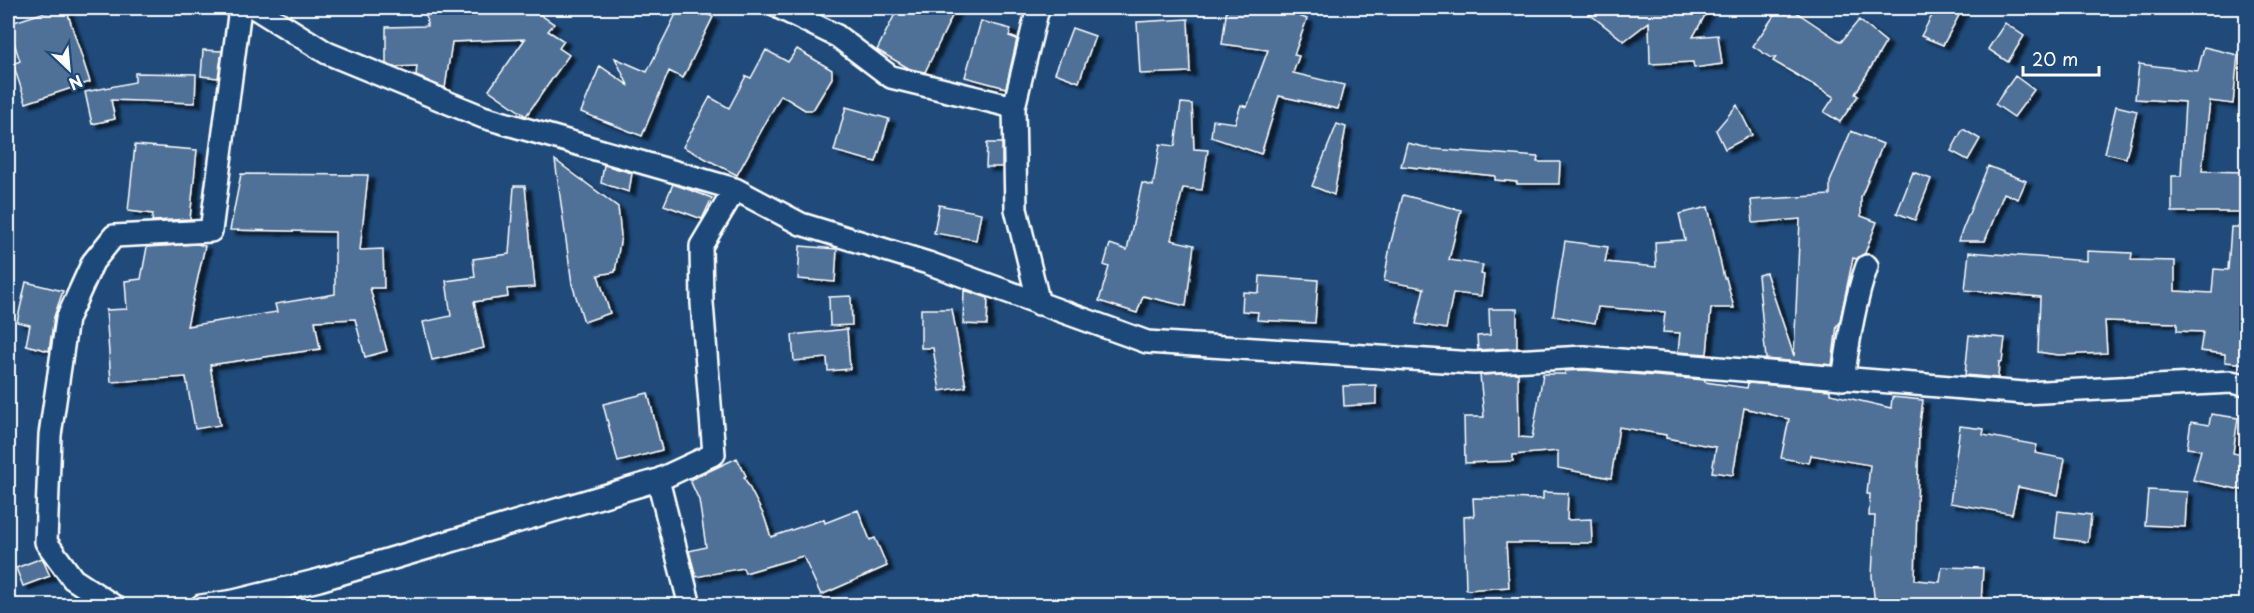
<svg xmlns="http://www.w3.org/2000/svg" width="2254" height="613" viewBox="0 0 2254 613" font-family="'Playpen Sans',sans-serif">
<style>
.building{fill:#507197;stroke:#fff;stroke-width:1.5;filter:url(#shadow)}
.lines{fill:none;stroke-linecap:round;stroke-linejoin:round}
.street-casing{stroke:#fff;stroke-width:26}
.street{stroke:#1f4a7a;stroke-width:21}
</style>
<defs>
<filter id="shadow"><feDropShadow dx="6" dy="4" stdDeviation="1.5" flood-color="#0009"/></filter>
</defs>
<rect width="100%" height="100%" fill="#1f4a7a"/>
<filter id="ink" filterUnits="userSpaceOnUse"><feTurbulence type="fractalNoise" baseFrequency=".0167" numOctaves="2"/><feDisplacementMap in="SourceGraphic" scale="12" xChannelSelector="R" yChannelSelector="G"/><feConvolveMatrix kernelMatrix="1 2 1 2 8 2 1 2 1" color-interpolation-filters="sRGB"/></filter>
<g filter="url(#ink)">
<!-- building -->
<path class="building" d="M58,8H66L90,82L26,103L13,64L20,61L8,24Z
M426,8H530L554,24L548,31L564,41L559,48L569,55L526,116L489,90L525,39L452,42L445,88L416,76L417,66L394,67L386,64V27L427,26Z
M679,8H693L713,17L683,78L669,71L642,136L581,112L600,66L628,85L615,58L647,72Z
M898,8H956L925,72L910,69L877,50Z
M1227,8H1297L1294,14L1307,19L1294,55L1299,56L1293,73L1344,85L1338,109L1279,96L1261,154L1211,137L1213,120L1235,123L1241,105L1247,107L1268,50L1222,44Z
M1582,8H1709L1693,37L1718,35L1722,64L1694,68L1693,62L1650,64L1649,22L1624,41Z
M1790,8L1841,42L1859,20L1886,42L1855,94L1858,96L1840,122L1824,112L1834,97L1773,61L1776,57L1771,58L1753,46L1778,10L1786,14Z
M1936,8H1963L1943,45L1921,36Z
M1188,19L1190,72L1140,74L1137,22Z
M981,21L1011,29L1009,36L1017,39L1006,88L965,77Z
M2005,23L2024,36L2008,62L1988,49Z
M1072,28L1095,36L1079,82L1055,73Z
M2204,47L2238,55L2233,104L2210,101L2202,171L2247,172V212H2172V176H2181L2185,102L2135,99L2139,64L2198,71Z
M797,49L832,70V78L813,110H805L781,95L737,175L683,147L710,97L729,108L746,76L751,78L766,50L788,62Z
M203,50L222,51L218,78L201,76Z
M135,73L196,74L195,103L111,100L115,119L92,124L85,92L135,82Z
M2015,76L2034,90L2014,117L1995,104Z
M1181,103L1192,104L1194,149L1208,150L1202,190L1183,188L1171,240L1194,245L1186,306L1143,296L1137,313L1099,301L1109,267L1104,265L1110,244L1127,250L1142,183L1153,186L1160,144L1175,146Z
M1737,105L1752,135L1725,149L1716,130Z
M2116,106L2137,111L2126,158L2105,153Z
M846,107L889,119L876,162L834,151Z
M1337,124L1346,127L1334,195L1312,186Z
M1963,129L1980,139L1968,160L1951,151Z
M1851,131L1883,144L1861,197V216L1877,222L1865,253L1857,259L1853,258L1839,325H1837L1832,365L1766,359L1758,275L1766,273L1794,356L1800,219L1753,223L1751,200L1830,195V182Z
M987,143H1002V167H986Z
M1407,143L1433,149L1538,157L1537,162H1560L1559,184H1517V182L1495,180V176L1401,166Z
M135,145L197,150L190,219L152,221L153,214L128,211Z
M555,160L618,207L621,236L615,272L598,275L610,313L584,322L572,284Z
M604,165L632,173L629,192L601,183Z
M1988,166L2026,181L2018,199L2004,193L1985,241H1958Z
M1913,172L1931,179L1915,220L1897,213Z
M241,174L368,175L360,250L383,249L384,288H370L387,351L365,357L355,319L315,321L320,349L210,365L220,425L195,429L186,377L111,382L106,310L127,309L125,281L141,279L147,247L197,244L205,246L187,326L277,312L275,304L335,294V232L230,230Z
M673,184L712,198L702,219L664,205Z
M514,186H525L535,287L507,289L508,297L474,302L484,348L432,360L423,322L451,316L446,281L475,277L473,259L509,254Z
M1403,195L1461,210L1449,260L1483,265L1481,274L1484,275L1481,296L1453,293L1446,329L1416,324L1424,288L1384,281L1390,246Z
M939,205L981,213L976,240L934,233Z
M1708,207L1724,278H1726L1734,308H1711L1707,354L1678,352L1680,333L1663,332L1665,312L1598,307L1595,323L1553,316L1565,241L1608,247L1605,262L1656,267L1655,242L1685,240L1679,214Z
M2231,227H2247V364L2225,362V354L2200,351L2203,332L2177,331V323L2105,321L2107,353L2058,355L2038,352L2040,297L1965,290L1969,252L2087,261V251L2132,253L2131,260L2175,261V291L2212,293L2214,269L2228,270Z
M800,246L837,249L835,282L798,279Z
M1260,276L1318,280L1315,323L1257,320L1258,312L1242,311L1243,292L1259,293Z
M26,282L63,291L54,317L49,351L26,345L30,325L17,322Z
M964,290L988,298L987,325L963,324Z
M851,296L852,325L830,326L829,297Z
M921,309H952L966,387L940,391L933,348H921Z
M1489,309H1517V348L1478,350L1477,336L1490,335Z
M847,329L850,369L828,371L827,358L794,361L792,335Z
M1969,335L2005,338L2002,362H1999L1998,378L1965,375Z
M1584,370L1705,380V382L1747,388L1748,383L1830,390V394L1891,408L1892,397L1923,400L1919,431L1915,580L1940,582L1942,567L1983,568L1981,606H1875L1872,576L1875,516H1869L1870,494H1867L1870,465L1811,455L1809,463L1781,458L1789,419L1744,408L1733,475L1712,472L1716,447L1666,438V435L1619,427L1611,478L1558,468V451L1513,455V461L1465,463L1464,417H1484L1480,375L1518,373L1519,437L1532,438L1543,374H1565V371Z
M1376,385V404L1344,406L1343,386Z
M648,393L662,450L618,462L603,404Z
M2211,414L2238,418L2233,453L2247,456V491L2193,480L2201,450L2187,448L2191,422L2209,425Z
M1960,426L1984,429L1983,435L2037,445L2035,453L2065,459L2058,495L2018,487L2012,514L1950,503Z
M737,458L746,476L744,477L764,516L771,537L824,519L825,523L858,510L870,540L875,538L887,566L821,595L803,556L745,573L743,568L696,577L689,551L706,547L699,500L690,480Z
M2148,490L2187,492L2185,527L2145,525Z
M1543,492L1568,493L1567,520L1591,519L1592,543H1506L1509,587L1466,590L1464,517L1474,516L1473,498L1543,499Z
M2058,511L2091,515L2088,542L2055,538Z
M42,558L50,576L23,586L16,568Z"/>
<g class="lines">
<!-- street casing -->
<g class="street-casing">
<path id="street" d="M255,8L327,53L483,117L735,189L801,224L928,263L1147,342L1474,363L1584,357L2024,393L2231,382L2246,385
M780,8L837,36L891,77L1014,107
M1039,304L1016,209L1014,107L1037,12L1040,8
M1843,379C1849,340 1854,303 1867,266
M658,480L690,606
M114,606L73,579L46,542L50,435L67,319L93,262L114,236L211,231L240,8
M201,606L234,601L319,580L658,480L714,454L702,303L701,246L735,189"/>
</g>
<!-- street -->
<use href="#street" class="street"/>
</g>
</g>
<!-- margin -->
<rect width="2254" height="613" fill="none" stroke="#1f4a7a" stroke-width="30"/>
<rect x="15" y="15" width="2224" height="583" fill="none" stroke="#fff" stroke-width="2" filter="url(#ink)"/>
<!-- north arrow -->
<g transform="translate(69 69) rotate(154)" stroke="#1f4a7a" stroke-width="4.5" paint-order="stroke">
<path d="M0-4.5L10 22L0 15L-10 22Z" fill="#ffffff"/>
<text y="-9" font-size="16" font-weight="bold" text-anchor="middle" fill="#ffffff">N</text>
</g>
<!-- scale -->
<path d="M2023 66v9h76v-9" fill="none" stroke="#ffffff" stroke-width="3"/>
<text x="2032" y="66" font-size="18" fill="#ffffff" stroke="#1f4a7a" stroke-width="4.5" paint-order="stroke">20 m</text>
</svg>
